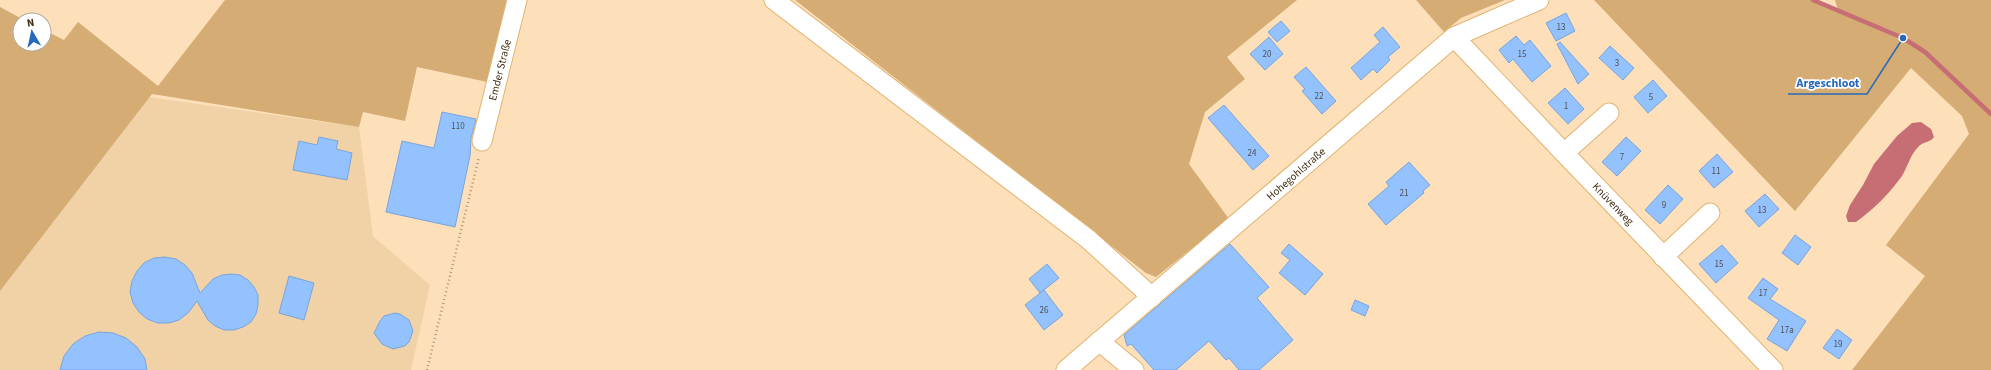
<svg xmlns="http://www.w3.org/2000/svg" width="1991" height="370" viewBox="0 0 1991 370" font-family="'Source Sans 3',sans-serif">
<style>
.built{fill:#f1d2a7}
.green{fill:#d4ac74}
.water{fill:#c76e75}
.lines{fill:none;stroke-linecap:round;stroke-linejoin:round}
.stream{stroke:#c76e75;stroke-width:4.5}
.building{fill:#93c2ff;stroke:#77a4e0}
.minor-casing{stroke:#e1b26f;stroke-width:21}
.path{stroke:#ae9572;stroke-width:2.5;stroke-dasharray:1 3;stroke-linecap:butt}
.minor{stroke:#fff;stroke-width:19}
.labels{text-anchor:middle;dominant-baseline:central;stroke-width:3.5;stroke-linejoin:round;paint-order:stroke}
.number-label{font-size:9px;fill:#53514b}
.street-label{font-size:11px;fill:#3e2b0f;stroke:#fff}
.leader{fill:none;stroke:#2669ba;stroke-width:1.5}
.callout-dot{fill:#2669ba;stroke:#fff;stroke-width:1.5}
.callout-label{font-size:12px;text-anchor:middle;font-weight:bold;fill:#2669ba;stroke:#fff;stroke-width:3.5;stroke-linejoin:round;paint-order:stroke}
</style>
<rect width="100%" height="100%" fill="#fde0b9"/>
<!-- built -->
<path class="built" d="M149,97L359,127L373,236L430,285L411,370H0V291Z"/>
<!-- green -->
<path class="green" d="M225,0H508L492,83L417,67L405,121L363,112L359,127L152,94L0,291V7L24,20H20V44H44V30L64,40L78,22L158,86Z
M795,0H1297L1227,57L1245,79L1205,112L1189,164L1229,219L1156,277L1146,273Z
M1416,0H1505L1461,18L1444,32Z
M1594,0H1812L1838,10L1835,0H1991V370H1852L1925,276L1886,245L1969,134L1962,116L1911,68L1795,211Z"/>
<!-- water -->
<path class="water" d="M1921,122L1931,129L1934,137C1931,142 1923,142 1919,146C1910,155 1908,166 1902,176C1889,194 1874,209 1856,222H1848L1846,216L1850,205L1863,185L1874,164L1897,136L1912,123Z"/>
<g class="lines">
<!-- stream -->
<path class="stream" d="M1813,0L1903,38L1925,52L1991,114"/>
</g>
<!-- building -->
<path class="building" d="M1566,13L1575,31L1556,41L1546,23Z
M1281,21L1290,31L1277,42L1268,32Z
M1383,27L1400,47L1388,57L1390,60L1377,73L1373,69L1361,80L1351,68L1380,42L1374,35Z
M1516,36L1524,45L1530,40L1551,66L1532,82L1513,59L1509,63L1499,50Z
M1269,37L1283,54L1265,70L1250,54Z
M1560,42L1589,74L1578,84L1557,44Z
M1610,46L1634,68L1623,80L1599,58Z
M1306,67L1336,101L1322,114L1302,91L1305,89L1294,77Z
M1653,80L1667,96L1648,113L1634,97Z
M1565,88L1584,109L1568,124L1548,103Z
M1224,105L1269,156L1253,170L1208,118Z
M442,112L476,119L471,138L470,156L455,227L386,212L402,141L434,148Z
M319,137L338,141L336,149L352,153L347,180L293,170L299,141L317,145Z
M1626,137L1641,151L1617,176L1602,162Z
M1717,154L1733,172L1714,188L1699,171Z
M1409,162L1430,185L1423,191L1424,193L1386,225L1368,204L1389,186L1386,182Z
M1668,185L1683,199L1660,224L1645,210Z
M1765,194L1779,209L1759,227L1745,211Z
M1795,235L1811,247L1798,265L1782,253Z
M1230,244L1269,287L1257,298L1293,340L1259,370H1239L1229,358L1226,360L1209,341L1176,370H1154L1131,344L1127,346L1124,335Z
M1289,244L1323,274L1305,295L1279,273L1290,260L1281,253Z
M1722,245L1738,263L1716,283L1699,264Z
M165,257L176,259L185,265L192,273L200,293L213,279L222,275L231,274L240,275L248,280L254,287L258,295V305L256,314L251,322L243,327L234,330H224L215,326L208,320L197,301L188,313L179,320L169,323H158L147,319L139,312L133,303L130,292L132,281L137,271L144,263L154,258Z
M1047,264L1059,278L1040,293L1029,279Z
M289,276L314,283L304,320L279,313Z
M1763,278L1778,289L1770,299L1806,321L1787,351L1767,339L1779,320L1748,298Z
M1044,290L1063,315L1044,330L1025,305Z
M1355,300L1369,306L1365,316L1351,310Z
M395,313L400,314L409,320L413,331L409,342L405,346L393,349L382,344L374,333L380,321L384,316Z
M1837,329L1852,340L1839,359L1823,348Z
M99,332L113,333L126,338L137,347L145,359L147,370H60L64,356L73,344L85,336Z"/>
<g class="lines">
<!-- minor casing -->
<g class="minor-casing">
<path id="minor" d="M774,0L1088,239L1152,297
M1454,37L1564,153L1773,370
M482,141L517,0
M1564,153L1609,113
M1663,257L1710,213
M1099,341L1134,370
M1066,370L1454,37L1539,0"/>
</g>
<!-- path -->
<path class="path" d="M427,370L479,157"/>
<!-- minor -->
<use href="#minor" class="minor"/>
</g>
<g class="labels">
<!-- number labels -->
<g class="number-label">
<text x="1561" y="27">13</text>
<text x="1267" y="54">20</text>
<text x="1522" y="54">15</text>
<text x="1617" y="63">3</text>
<text x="1319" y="96">22</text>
<text x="1651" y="97">5</text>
<text x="1566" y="106">1</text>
<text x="458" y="126">110</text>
<text x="1252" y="153">24</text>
<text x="1622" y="157">7</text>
<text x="1716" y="171">11</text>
<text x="1404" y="193">21</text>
<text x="1664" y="205">9</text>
<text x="1762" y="210">13</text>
<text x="1719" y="264">15</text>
<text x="1763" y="293">17</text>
<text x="1044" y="310">26</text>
<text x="1787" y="330">17a</text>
<text x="1838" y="344">19</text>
</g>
<!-- street labels -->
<g class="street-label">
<text transform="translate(500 70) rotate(-76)">Emder Straße</text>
<text transform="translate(1296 174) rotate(-41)">Hohegohlstraße</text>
<text transform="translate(1613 204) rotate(46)">Knüvenweg</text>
</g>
</g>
<!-- callouts -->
<path class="leader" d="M1903 38L1867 94H1788"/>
<circle class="callout-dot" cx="1903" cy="38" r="4"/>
<g class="callout-label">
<text x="1828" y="87">Argeschloot</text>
</g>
<!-- north arrow -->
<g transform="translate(32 32) rotate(351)"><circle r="19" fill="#ffffff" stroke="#b2aa9f"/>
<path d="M0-3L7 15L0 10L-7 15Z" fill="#2669ba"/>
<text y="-6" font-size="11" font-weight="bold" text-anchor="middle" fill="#3e2b0f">N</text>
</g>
</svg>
